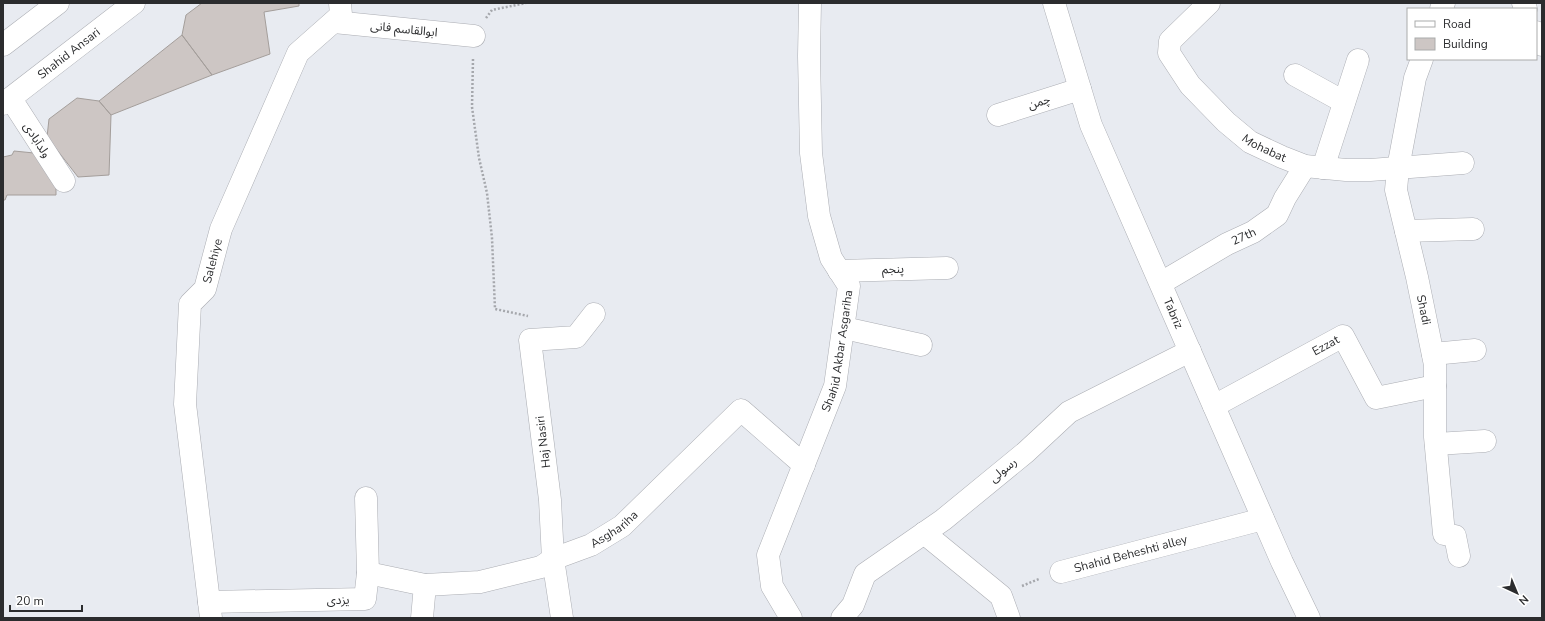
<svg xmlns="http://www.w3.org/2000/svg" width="1545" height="621" viewBox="0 0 1545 621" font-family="'Nunito Sans','Noto Sans Arabic',sans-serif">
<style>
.building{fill:#cdc6c4;stroke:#a49e9b}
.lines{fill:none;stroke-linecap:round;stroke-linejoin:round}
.minor-casing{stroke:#abadb3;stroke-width:23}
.major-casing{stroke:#abadb3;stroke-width:23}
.path{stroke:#a5a7ac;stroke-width:2.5;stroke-dasharray:2 2;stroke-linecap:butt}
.minor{stroke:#fff;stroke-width:22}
.major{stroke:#fff;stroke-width:22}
.labels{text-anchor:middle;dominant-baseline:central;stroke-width:3;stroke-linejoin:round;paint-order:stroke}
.street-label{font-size:12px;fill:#2b2c2e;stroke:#fff}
</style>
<rect width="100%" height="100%" fill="#e8ebf1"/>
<!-- building -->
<path class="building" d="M202,3H299V6L264,12L270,54L212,75L182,35L186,15Z
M182,35L212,75L111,115L99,101Z
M77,98L99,101L111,115L109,175L78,177L47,137L49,119Z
M14,151L34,153L56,179V195H7L5,200H3V157L12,155Z"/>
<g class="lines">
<!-- minor casing -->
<g class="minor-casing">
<g id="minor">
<path id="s1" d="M1054,3L1091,125L1282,562L1309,618"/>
<path id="s2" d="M1209,3L1170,41L1169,53L1190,85L1226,122L1250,142L1282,157L1305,166L1346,170H1370L1463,163"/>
<path d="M1523,3L1526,9"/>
<path d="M1441,9L1444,3"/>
<path d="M334,22L474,36"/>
<path d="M1536,32L1542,45"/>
<path id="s3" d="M1422,59L1415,78L1398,168L1396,190L1417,277L1435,365V437L1444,534L1455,536L1459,556"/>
<path d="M1295,75L1344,102"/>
<path d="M11,99L64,181"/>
<path d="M998,115L1080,89"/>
<path d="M1323,168L1358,60"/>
<path d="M1406,231L1473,229"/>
<path d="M839,271L947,268"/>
<path id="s4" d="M1161,283L1227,244L1253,232L1277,215L1285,198L1305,166"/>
<path d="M844,328L921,345"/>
<path d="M1433,354L1475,350"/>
<path id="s5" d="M1214,406L1343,336L1376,398L1435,386"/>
<path d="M1436,444L1485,441"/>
<path d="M924,533L1001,596L1009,618"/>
<path id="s6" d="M1061,572L1263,519"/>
<path id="s7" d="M368,573L425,585L480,582L541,567L553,559L591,545L622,526L741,410L804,465"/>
<path d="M209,602L365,599L368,573L366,498"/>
<path id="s8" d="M211,618L185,404L190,304L205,289L221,229L298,53L341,15L340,3"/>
<path d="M422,618L425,585"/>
<path d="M562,618L553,559L550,500L530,340L576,337L594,314"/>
<path id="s9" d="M791,618L772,586L768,555L835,386L849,286L831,258L819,216L811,153L809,56L810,3"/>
<path d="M842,618L853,605L865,574L943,520L1026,452L1069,412L1190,351"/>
</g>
</g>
<!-- major casing -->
<g class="major-casing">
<g id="major">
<path d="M3,45L58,3"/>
<path id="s10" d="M3,104L134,3"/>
</g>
</g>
<!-- path -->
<path class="path" d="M486,18L492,10L526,3
M473,59L472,107L479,158L487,193L492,238L495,309L528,316
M1022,586L1039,579"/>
<!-- minor -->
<use href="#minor" class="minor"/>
<!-- major -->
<use href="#major" class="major"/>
</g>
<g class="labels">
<!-- street labels -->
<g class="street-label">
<text transform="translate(404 29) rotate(6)">ابوالقاسم فانی</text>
<text stroke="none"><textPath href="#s10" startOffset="83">Shahid Ansari</textPath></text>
<text transform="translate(1039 102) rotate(-18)">چمن</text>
<text transform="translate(37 140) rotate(57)">ولدآبادی</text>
<text stroke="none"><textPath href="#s2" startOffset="203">Mohabat</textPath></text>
<text stroke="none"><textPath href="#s4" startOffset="95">27th</textPath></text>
<text stroke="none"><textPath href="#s8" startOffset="366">Salehiye</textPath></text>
<text transform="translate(893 269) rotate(-1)">پنجم</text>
<text stroke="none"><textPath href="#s3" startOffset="257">Shadi</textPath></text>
<text stroke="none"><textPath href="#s1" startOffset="333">Tabriz</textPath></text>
<text stroke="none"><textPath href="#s5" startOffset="127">Ezzat</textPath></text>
<text stroke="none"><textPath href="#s9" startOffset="285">Shahid Akbar Asgariha</textPath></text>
<text transform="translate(543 442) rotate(-97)">Haj Nasiri</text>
<text transform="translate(1003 470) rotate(-39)">رسولی</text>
<text stroke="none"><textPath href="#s7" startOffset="259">Asghariha</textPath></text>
<text stroke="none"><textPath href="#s6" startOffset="72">Shahid Beheshti alley</textPath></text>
<text transform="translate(338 600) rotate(-1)">یزدی</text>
</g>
</g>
<!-- border -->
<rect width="1545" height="621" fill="none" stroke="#2b2c2e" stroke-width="8"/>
<!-- legend -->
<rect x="1407" y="8" width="130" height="52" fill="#ffffff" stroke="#aaabab"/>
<rect x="1415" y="21" width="20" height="6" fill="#ffffff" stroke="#aaabab"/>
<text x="1443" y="28" font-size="12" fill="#2b2c2e">Road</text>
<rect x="1415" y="38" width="20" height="12" fill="#cdc6c4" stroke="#aaabab"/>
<text x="1443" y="48" font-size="12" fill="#2b2c2e">Building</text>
<!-- north arrow -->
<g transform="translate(1517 593) rotate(136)" stroke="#ffffff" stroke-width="3" paint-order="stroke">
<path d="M0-3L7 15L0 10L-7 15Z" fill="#2b2c2e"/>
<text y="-6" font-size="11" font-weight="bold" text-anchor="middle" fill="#2b2c2e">N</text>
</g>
<!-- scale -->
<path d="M10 605v6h72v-6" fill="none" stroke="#2b2c2e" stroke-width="2"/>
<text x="16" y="605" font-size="12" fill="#2b2c2e" stroke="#ffffff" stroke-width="3" paint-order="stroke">20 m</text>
</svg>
